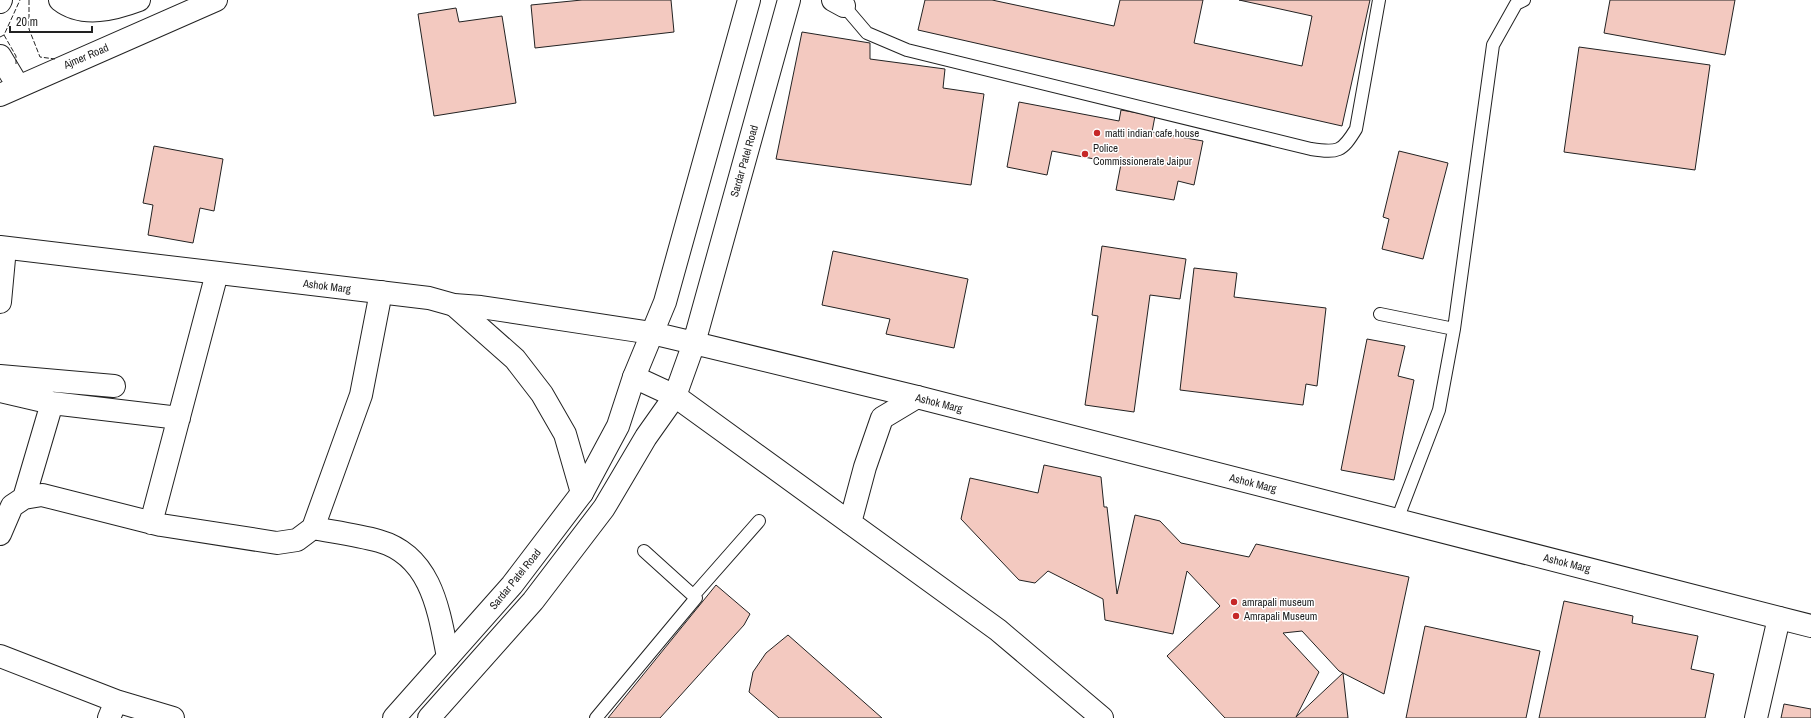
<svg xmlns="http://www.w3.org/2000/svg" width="1811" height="718" viewBox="0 0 1811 718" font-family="'Archivo Narrow',sans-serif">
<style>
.building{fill:#f3c9c0;stroke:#222}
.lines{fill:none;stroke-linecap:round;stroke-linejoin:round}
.lane-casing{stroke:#222;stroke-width:14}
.street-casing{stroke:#222;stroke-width:24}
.secondary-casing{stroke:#222;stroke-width:24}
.highway-casing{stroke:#222;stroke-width:24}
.lane{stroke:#fff;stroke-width:12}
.street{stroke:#fff;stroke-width:22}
.secondary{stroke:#fff;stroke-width:22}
.highway{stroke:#fff;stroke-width:22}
.fence{stroke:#222;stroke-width:1;stroke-dasharray:5 2;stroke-linecap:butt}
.poi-dot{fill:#c62828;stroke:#fff;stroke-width:1.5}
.labels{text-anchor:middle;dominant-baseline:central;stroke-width:3;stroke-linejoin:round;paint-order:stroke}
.street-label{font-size:11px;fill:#222;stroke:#fff}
.poi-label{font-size:11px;fill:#222;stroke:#fff;text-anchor:start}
</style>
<rect width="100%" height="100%" fill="#fff"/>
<!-- building -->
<path class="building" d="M582,0H671L674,32L535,48L531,5Z
M925,0H992L1114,26L1120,0H1203L1194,43L1302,66L1312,16L1239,0H1370L1342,126L918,30Z
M1610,0H1735L1725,55L1604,33Z
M456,8L459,22L502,16L516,103L434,116L418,14Z
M802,32L870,43V59L945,69L943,88L984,94L971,185L776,159Z
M1579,47L1710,65L1695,170L1564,152Z
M1019,102L1119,121L1121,110L1155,116L1152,132L1203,141L1194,185L1178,181L1174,200L1116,190L1121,164L1052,151L1047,175L1007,167Z
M154,146L223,159L214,211L200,208L193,243L148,235L153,205L143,203Z
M1399,151L1448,163L1423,259L1382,249L1389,219L1383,217Z
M1102,246L1186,259L1180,299L1150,295L1134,412L1085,405L1098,316L1092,315Z
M833,251L968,279L954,348L886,334L890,319L822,305Z
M1194,268L1237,273L1234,297L1326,308L1317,386L1306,384L1303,405L1180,390Z
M1367,339L1405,346L1398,376L1414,380L1394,480L1341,470Z
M1044,465L1101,477L1104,507H1107L1117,594L1135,515L1160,521L1181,543L1249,557L1256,544L1409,577L1384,694L1339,671L1302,631L1283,633L1319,672L1296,717L1343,673L1348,718H1225L1167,656L1220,606L1187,571L1173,634L1105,620L1103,599L1048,571L1035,583L1019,580L961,519L970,478L1038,493Z
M716,585L750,614L744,625L660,718H608Z
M1564,601L1633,616L1632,623L1698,636L1691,669L1714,674L1705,718H1539Z
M1425,626L1540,651L1526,718H1406Z
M788,635L882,718H779L749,692L753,672L766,653Z
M1784,704L1811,709V718H1781Z"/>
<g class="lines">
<!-- lane casing -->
<g class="lane-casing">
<path id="lane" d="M843,1L844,6L867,33L907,50L1311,149C1338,153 1342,152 1356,129L1379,0
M1380,314L1454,329
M1397,520L1439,410L1454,329L1493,45L1516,4L1524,0
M693,596L759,521
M596,718L696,598L644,551"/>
</g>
<!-- street casing -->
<g class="street-casing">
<path id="street" d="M833,0L844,6
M0,302L5,248
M454,305L515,359L542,394L565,434L582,493
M0,376L114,386
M634,377L675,396L998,630L1102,718
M0,391L52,403
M24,498L52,403L179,418
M151,523L217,273
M850,523L865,467L882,418L917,397
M313,528C334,532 357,535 379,541C432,556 439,612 448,657
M0,534L12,506L24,498L42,495L161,525L277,543L297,540L313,528L361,395L381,292
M0,656L116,701L109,718
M116,701L173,718
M1756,718L1779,618"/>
</g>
<!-- secondary casing -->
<g class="secondary-casing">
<path id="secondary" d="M0,247L429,298L454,305L481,307L652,333L694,343L917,397L1811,626
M394,718L512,585L582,493L618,426L634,377L665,302L749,0
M429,718L533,601L604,508L646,437L675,396L694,343L789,0"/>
</g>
<!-- highway casing -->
<g class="highway-casing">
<path id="highway" d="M60,0C83,18 115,9 139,0
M0,2L1,0
M0,56L18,86
M0,95L216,0"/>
</g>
<!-- lane -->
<use href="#lane" class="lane"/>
<!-- street -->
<use href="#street" class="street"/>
<!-- secondary -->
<use href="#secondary" class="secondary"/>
<!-- highway -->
<use href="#highway" class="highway"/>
<!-- fence -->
<path class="fence" d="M29,0V29L40,57L55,59
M4,35L16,56V64
M0,37L4,35L20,0"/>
</g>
<!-- markers -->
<g class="poi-dot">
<circle cx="1097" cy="133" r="4"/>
<circle cx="1085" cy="154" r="4"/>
<circle cx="1234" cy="602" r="4"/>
<circle cx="1236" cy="616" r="4"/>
</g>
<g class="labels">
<!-- street labels -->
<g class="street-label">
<text transform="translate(86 56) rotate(-23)">Ajmer Road</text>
<text transform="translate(744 161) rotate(-74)">Sardar Patel Road</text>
<text transform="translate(327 286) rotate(7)">Ashok Marg</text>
<text transform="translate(939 403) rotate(14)">Ashok Marg</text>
<text transform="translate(1253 483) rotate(14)">Ashok Marg</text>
<text transform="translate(1567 563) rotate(14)">Ashok Marg</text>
<text transform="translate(515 579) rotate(-51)">Sardar Patel Road</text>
</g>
<!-- poi labels -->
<g class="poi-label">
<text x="1105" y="133">matti indian cafe house</text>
<text x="1093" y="148">Police<tspan x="1093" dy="13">Commissionerate Jaipur</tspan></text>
<text x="1242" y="602">amrapali museum</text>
<text x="1244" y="616">Amrapali Museum</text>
</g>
</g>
<!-- scale -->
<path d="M10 26v6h82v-6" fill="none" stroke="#222222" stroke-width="2"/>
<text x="16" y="26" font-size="12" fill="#222222" stroke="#ffffff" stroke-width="3" paint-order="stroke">20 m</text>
</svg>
